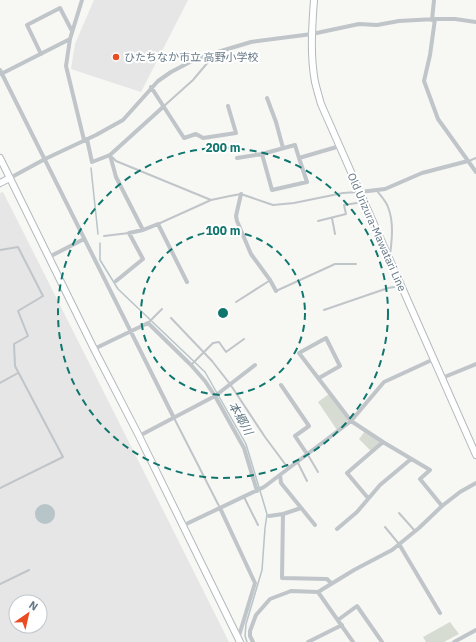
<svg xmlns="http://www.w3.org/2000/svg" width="476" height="642" viewBox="0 0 476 642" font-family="'IBM Plex Sans','Noto Sans JP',sans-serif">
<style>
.built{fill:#e5e6e5;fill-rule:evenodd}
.green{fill:#d7dcd3}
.water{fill:#b7c4c8}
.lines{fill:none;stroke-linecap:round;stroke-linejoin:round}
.stream{stroke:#b7c4c8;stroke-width:1.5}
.secondary-casing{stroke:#b2b9bd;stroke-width:8}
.lane{stroke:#c0c5c9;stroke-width:2}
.street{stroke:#c0c5c9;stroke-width:4}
.secondary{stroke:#fff;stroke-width:6}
.ring{fill:none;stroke:#0f766e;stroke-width:2;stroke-dasharray:7 5}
.poi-dot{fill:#ea4c21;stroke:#fff;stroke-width:1.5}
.labels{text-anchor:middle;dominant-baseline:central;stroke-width:4;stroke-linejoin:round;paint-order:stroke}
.poi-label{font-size:11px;fill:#657886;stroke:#fff;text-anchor:start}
.street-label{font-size:11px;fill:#657886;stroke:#fff}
.water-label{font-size:12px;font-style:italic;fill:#617a83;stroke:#fff}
.centre{fill:#0f766e;stroke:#fff;stroke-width:2}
.ring-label{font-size:12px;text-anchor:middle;font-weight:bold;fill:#0f766e;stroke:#fff;stroke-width:4;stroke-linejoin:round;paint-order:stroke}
</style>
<rect width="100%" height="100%" fill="#f7f7f4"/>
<!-- built -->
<path class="built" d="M94,0H188L141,92L71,69L75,44Z
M3,192L149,482L229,642H0V193ZM16,602H40V626H16Z"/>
<!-- green -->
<path class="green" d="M329,394L349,420L337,430L318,402Z
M365,431L381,442L371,451L359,439Z
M450,622L459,634L444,642H426L423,637Z"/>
<!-- water -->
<path class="water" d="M35 514a10 10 0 1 1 20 0a10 10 0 1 1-20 0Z"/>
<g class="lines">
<!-- stream -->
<path class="stream" d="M91,168L98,234
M100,243V260L118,289L205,372L246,444L267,514L265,528L262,570L246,624L245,636L247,642"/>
<!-- secondary casing -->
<g class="secondary-casing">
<path id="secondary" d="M314,0C312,27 310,55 315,82C317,90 319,97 321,104L476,455
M0,158L94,349L139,436L240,642
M0,183L10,178"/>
</g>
<!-- lane -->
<path class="lane" d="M164,106L193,80L214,55
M112,157L116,161L211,200
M469,161L476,158
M377,191C381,196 386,201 388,207C394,222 392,239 390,255
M332,218L335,234
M318,221L346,214L344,205L363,202
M158,224L211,200L230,196L241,194L273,205L294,203L343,193L358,192
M104,236L129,233
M0,250L18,247L43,296L18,311L28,336L14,344L15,366L63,457L0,488
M276,291L335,264H356
M236,302L269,281
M324,310L388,288L400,286
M171,318L212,361L230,384L265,437L288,468
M149,322L162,309
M191,365L213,343L219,342L226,352L244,339
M0,383L18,373
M174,418L220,508
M308,455L318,472
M298,463L307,481
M244,497L258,525
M399,513L415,531
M385,527L399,544
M0,584L29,570"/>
<!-- street -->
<path class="street" d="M82,0L70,39L66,66L84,140
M435,19L430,55L424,81L438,119L476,172
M432,20L434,0
M41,54L27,25L60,8L72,31
M0,70L174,418
M1,74L70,39
M151,87L184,138L196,134L203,138L236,133L228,106
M267,98L276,122L283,148
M87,139L92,162L110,155L163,107
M110,155L116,177L143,230
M237,158L262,154
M299,158L307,182L272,190L262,154L295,145L299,158L340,146
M10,178L45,159L96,135L123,120L158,81L171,72L190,62L211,54L251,42L312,34L359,24L377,25L399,21L435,19H455L476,22
M360,192L385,189L422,173L468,161
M241,194L236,216L237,221L251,254L270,280L276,291
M49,257L84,239
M116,281L143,259L129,233L143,230L158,224L187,282
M94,349L148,323L191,365L205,381L215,396L244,448L257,491
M319,378L340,366L326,338L299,353L351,421L383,442L430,470L420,479L442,506
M442,378L476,364
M281,385L309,426L295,436L307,454
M139,436L215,396L255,365
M280,475L281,483L315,525
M368,498L347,473L383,442
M220,508L255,583L238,639
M283,514L282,578L327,579L331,583
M269,516L283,514L301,508
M182,526L264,487L351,421L384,382L434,359
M337,529L357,512L380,485L411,459
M399,544L440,613
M318,592L353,642
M338,620L357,606L382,642
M253,642L250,636V631L256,615L270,599L291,591L318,592L354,570L392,550L419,528L442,506L460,492L476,483
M308,642L342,625
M454,642L476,630"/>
<!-- secondary -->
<use href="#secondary" class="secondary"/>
</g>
<!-- distance rings -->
<g class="ring">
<circle cx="223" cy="313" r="82"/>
<circle cx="223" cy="313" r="165"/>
</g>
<!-- markers -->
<circle class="poi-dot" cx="116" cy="57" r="4"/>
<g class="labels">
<!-- poi labels -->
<g class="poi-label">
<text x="124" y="57">ひたちなか市立 高野小学校</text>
</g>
<!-- street labels -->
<g class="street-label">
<text transform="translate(377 232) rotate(66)">Old Urizura-Mawatari Line</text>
</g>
<!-- water labels -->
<g class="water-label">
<text transform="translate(241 418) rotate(61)">本郷川</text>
</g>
</g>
<circle cx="223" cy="313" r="6" class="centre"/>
<g class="ring-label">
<text x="223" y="152">200 m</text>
<text x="223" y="235">100 m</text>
</g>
<!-- north arrow -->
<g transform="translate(28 614) rotate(34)"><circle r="19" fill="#ffffff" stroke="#c1c9cf"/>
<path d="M0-3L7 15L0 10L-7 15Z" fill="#ea4c21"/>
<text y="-6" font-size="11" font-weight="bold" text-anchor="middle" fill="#657886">N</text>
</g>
</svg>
